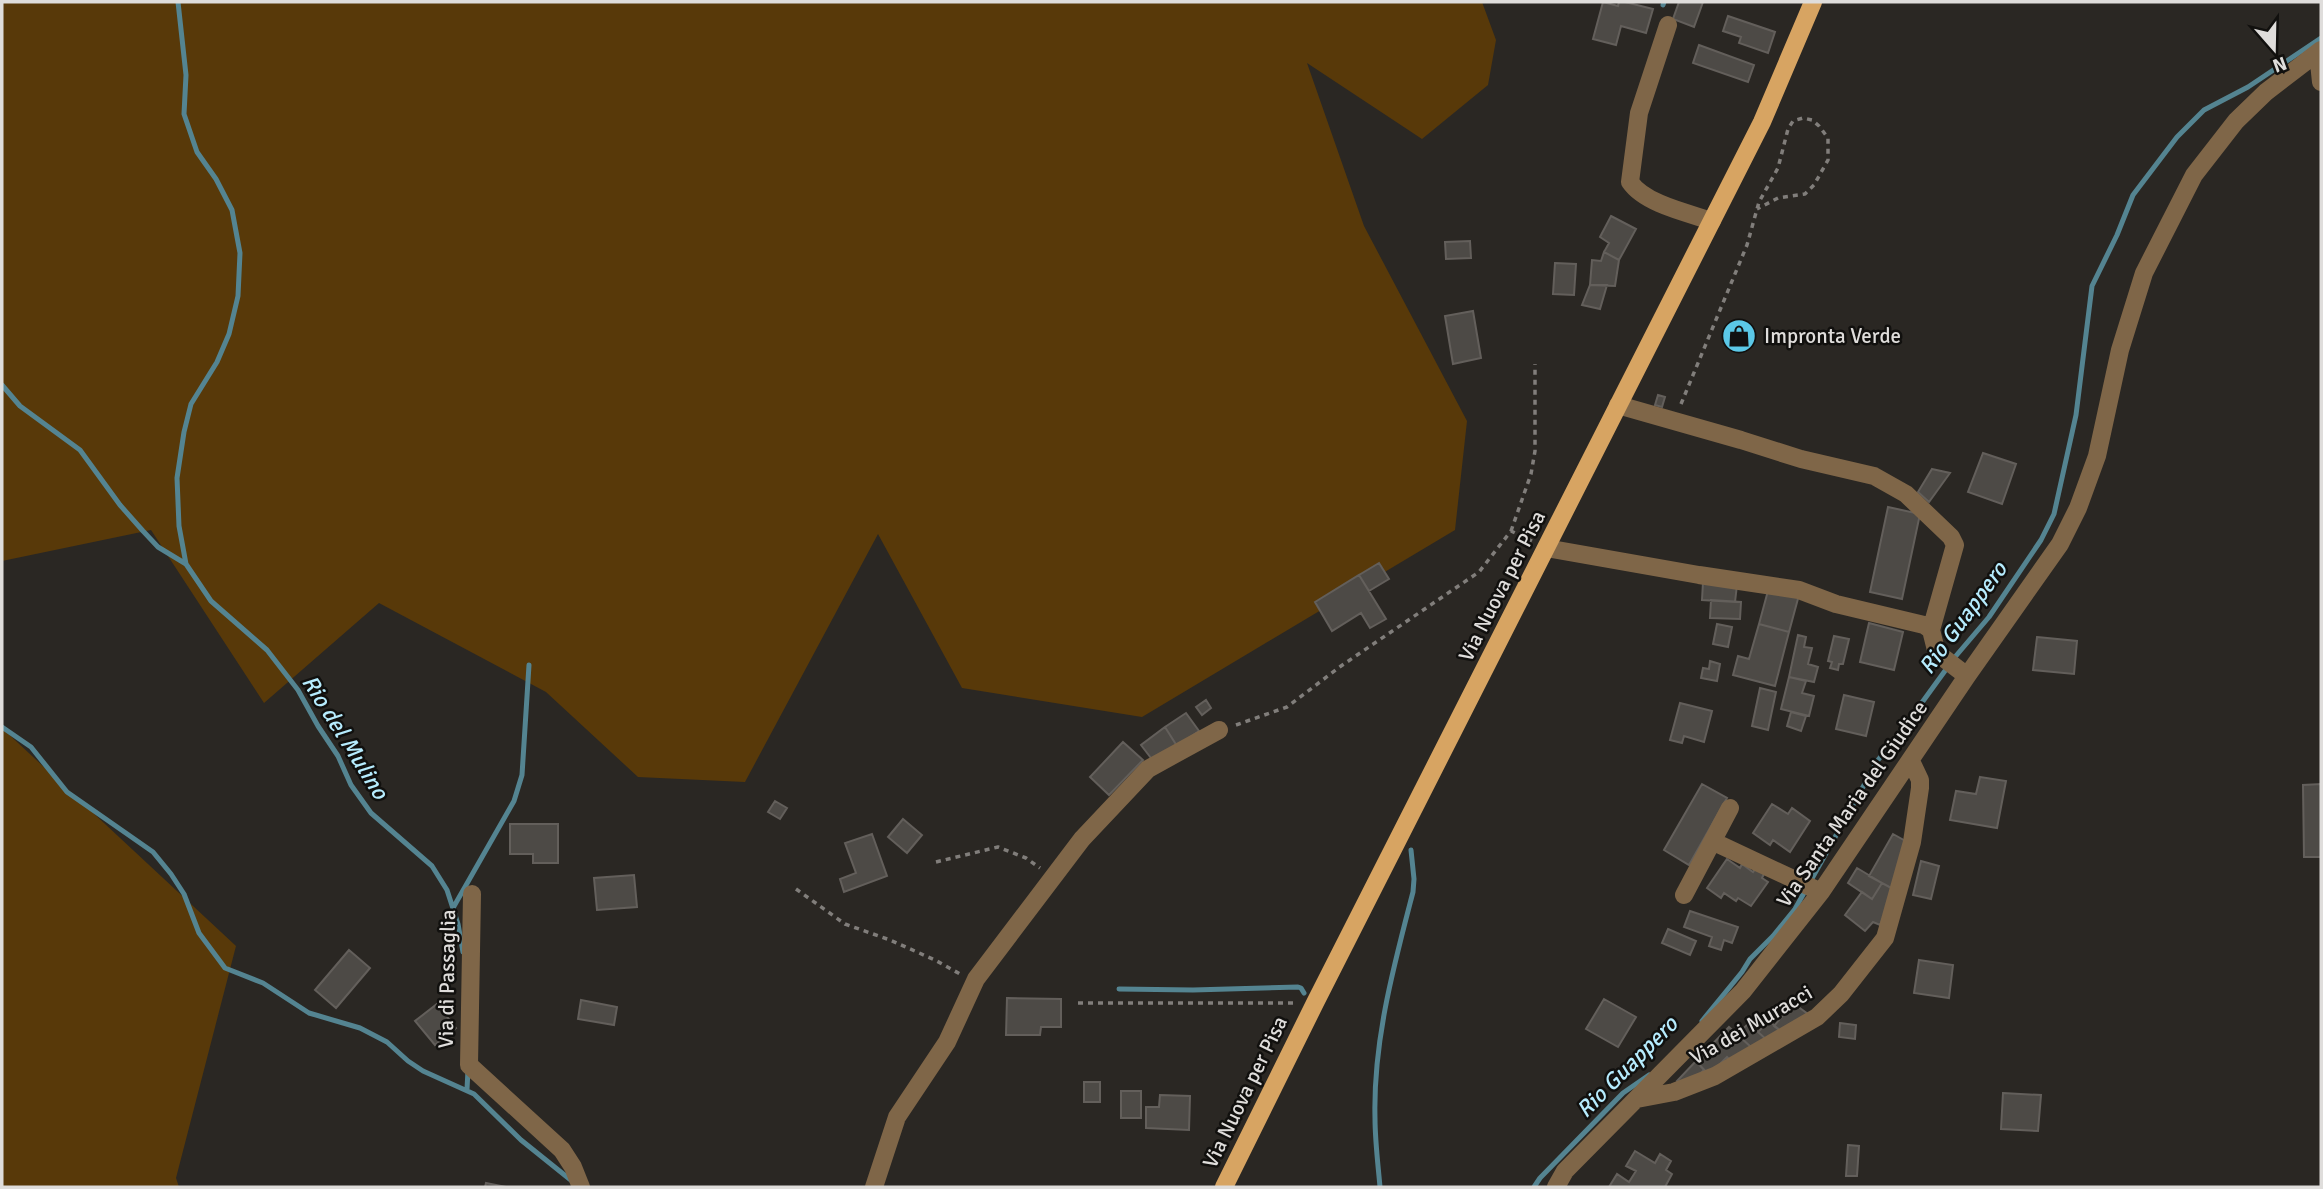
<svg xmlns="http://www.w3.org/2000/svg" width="2323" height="1189" viewBox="0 0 2323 1189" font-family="Signika,sans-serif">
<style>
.green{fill:#583909}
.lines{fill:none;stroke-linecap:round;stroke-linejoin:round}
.stream{stroke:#548491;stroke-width:5}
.building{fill:#4d4a46;stroke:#635f5b;stroke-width:2}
.path{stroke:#817e7b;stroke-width:3.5;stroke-dasharray:5 5;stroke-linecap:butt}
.minor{stroke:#7f6648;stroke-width:18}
.major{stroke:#d7a462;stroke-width:18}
.labels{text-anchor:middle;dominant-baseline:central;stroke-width:5;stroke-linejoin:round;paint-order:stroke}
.poi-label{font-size:21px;fill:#dfdddb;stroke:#11100e;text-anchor:start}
.street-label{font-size:21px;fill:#dfdddb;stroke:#11100e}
.water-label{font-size:23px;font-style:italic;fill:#b6ecfe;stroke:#11100e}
</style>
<rect width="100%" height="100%" fill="#2a2723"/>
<!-- green -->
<path class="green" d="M2,2H1482L1496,40L1488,85L1422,139L1307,63L1364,226L1467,421L1455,530L1142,717L962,688L878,534L745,782L638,777L546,692L379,603L264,703L151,530L2,561Z
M2,728L236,946L176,1178L179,1187H2Z"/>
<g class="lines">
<!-- stream -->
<path class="stream" d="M178,2L186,75L184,114L197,152L216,179L232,210L240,253L238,296L229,334L217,362L191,404L184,432L177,478L179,526L186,564
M1663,5L1664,2
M2,385L20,406L80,450L120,505L143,531L158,547L186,564L211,601L267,650L298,690L318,726L338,756L351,785L371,813L432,866L447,890L458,924L463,952
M2,727L31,747L67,792L153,852L171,874L184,894L199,933L225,968L263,983L309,1013L360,1028L387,1042L408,1061L423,1071L474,1094L521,1140L572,1181
M453,908L514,801L522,775L529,665
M1119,989L1193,990L1298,987L1301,988L1304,993
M1702,1021L1742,972L1750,959L1773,936L1795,909L1878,760L1897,737L1955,657L1989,617L2041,540L2054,514L2076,415L2092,286L2117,235L2133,195L2177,137L2204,110L2248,87L2321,38
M467,1089L468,1070
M1380,1187C1378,1164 1375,1141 1375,1118C1373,1041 1394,965 1413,892L1414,879L1411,850
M1534,1187L1540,1178L1623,1093L1649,1075"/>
</g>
<!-- building -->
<path class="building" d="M1603,2L1618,6L1619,2H1625L1653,9L1646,33L1621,26L1616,45L1593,39Z
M1679,2H1703L1694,27L1673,19Z
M1728,16L1775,32L1768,53L1739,43L1741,37L1723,31Z
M1699,45L1754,65L1748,82L1693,63Z
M1611,216L1636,229L1619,260L1604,252L1609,243L1600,237Z
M1470,241L1471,258L1446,259L1445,242Z
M1604,252L1619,260L1615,286L1590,285L1592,260L1601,261Z
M1555,263L1576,264L1574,295L1553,294Z
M1590,285H1607L1600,309L1582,305Z
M1473,311L1481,358L1453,364L1445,316Z
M1658,395L1665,397L1662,407L1655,405Z
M1983,453L2016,464L2002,504L1968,492Z
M1932,469L1950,473L1929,502L1918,492Z
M1888,507L1920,514L1902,599L1870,592Z
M1379,563L1389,579L1369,591L1359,575Z
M1359,575L1386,619L1370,628L1361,613L1332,631L1315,602Z
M1703,582L1737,585L1735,602L1702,600Z
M1769,587L1799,595L1789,632L1759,624Z
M1711,600L1741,602L1740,619L1710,618Z
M1869,623L1903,632L1894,670L1860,662Z
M1717,624L1732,627L1728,647L1713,644Z
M1759,624L1789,632L1775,686L1733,675L1738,656L1749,659Z
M1798,635L1806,637L1804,647L1812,648L1808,664L1818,667L1814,682L1789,677Z
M1834,636L1849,639L1843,664H1839L1838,670L1830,668L1832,662L1828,661Z
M2037,637L2077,641L2074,674L2033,670Z
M1710,661L1720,664L1717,681L1701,678L1703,668L1709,669Z
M1789,677L1806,681L1802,693L1814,696L1809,716L1781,709Z
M1760,688L1776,692L1768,730L1752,726Z
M1844,695L1874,702L1866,736L1836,729Z
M1206,700L1211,708L1202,715L1196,707Z
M1680,703L1712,711L1704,742L1684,736L1682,743L1670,740Z
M1791,712L1806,716L1801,731L1787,726Z
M1186,713L1199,731L1177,746L1165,727Z
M1165,727L1177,746L1154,762L1141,745Z
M1123,742L1143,760L1109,795L1090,777Z
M1980,777L2006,781L1997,828L1950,820L1956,791L1976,794Z
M1702,784L1727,798L1689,865L1664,850Z
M2321,784V857H2304L2303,785Z
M775,801L787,808L780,819L768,812Z
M1772,804L1788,814L1792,808L1810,821L1790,852L1773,840L1770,845L1753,833Z
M903,819L922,835L907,853L888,837Z
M510,824H558V863H533V854H510Z
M872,834L887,876L844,892L840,879L856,873L845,843Z
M1893,834L1909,843L1895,890L1869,876Z
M1727,859L1740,868L1742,864L1753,872L1756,868L1764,874L1762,878L1768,882L1751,906L1738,898L1736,901L1724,893L1721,898L1707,888Z
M1921,861L1939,866L1931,899L1913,895Z
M1857,868L1882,883L1872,899L1848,883Z
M634,875L637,907L597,910L594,878Z
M1882,883L1895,890L1880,925L1873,922L1865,931L1845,915L1862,892L1872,899Z
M1690,911L1738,927L1732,943L1724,940L1721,950L1709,946L1712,937L1684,927Z
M1668,929L1696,941L1690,955L1662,943Z
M349,950L370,968L336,1008L315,990Z
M1919,960L1953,965L1949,998L1914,993Z
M1007,998L1061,999V1027H1041L1040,1035H1006Z
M1604,999L1636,1017L1618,1047L1586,1029Z
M581,1000L617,1007L614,1025L578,1019Z
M1793,1003L1812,1017L1783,1033L1774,1026Z
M437,1004L456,1028L435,1045L415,1021Z
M1769,1021L1783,1033L1768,1041L1758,1032Z
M1840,1023L1856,1025L1855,1039L1839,1037Z
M1748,1024L1758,1032L1768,1041L1752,1048L1737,1034Z
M1729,1027L1752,1048L1731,1061L1727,1057L1709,1075L1696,1061Z
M1696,1061L1704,1070L1694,1079L1681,1085L1677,1081Z
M1084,1082H1100V1102H1084Z
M1121,1091H1141V1118H1121Z
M2003,1093L2041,1095L2038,1131L2001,1129Z
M1160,1095L1190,1096L1189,1130L1146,1128V1107H1159Z
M1848,1145L1859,1146L1857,1176H1846Z
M1635,1151L1655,1163L1660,1154L1671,1161L1666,1170L1672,1174L1665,1187H1609L1617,1174L1629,1182L1636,1171L1626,1166Z
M486,1183L506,1187H485Z"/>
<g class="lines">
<!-- path -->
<path class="path" d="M1681,404L1747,245C1751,231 1755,216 1759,202L1778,168L1788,129L1793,121L1803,118L1812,120L1819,126L1828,138V160L1814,185L1805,194L1778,198L1757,209
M1511,531L1531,474L1535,451V364
M1236,725L1287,707L1341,666L1479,572L1511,531L1532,541
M936,862L998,847L1026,858L1040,868
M796,889L845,924L890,940L935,960L960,974
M1078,1003H1295"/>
<!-- minor -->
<path class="minor" d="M1668,25L1639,113L1630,182C1645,204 1688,213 1712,221
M2318,53L2321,82
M1618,405L1741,440L1801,459L1874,476L1906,494L1951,537L1955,545L1931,630
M1546,548L1699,575L1799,590L1836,604L1924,625L1931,630L1936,650L1941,656L1967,676
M1714,842L1821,892
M472,894L469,1065L562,1150L573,1167L581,1187
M1684,895L1730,808
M1637,1099L1674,1092L1715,1076L1817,1017L1841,994L1885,938L1912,842L1920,788V780L1911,761
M874,1187L897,1117L947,1042L976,979L1082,839L1148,769L1219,730
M1556,1187L1565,1171L1743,991L1821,892L1967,676L2060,544L2078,508L2097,456L2120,350L2144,273L2194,175L2236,121L2266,92L2321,50"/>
<!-- major -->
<path class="major" d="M1224,1187L1315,1003L1762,122L1813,2"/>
</g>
<!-- icons -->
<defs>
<g id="shop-disc" transform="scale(1.75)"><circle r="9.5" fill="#5bc8e7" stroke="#11100e"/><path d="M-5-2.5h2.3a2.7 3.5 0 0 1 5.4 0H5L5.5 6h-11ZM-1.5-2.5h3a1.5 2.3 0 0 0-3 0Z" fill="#111"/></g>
</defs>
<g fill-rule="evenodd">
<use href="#shop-disc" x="1739" y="336"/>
</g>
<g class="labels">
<!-- poi labels -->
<g class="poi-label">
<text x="1764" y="336">Impronta Verde</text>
</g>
<!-- street labels -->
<g class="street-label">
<text transform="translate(1502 586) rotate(-63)">Via Nuova per Pisa</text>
<text transform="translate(1852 804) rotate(-55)">Via Santa Maria del Giudice</text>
<text transform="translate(447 979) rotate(-89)">Via di Passaglia</text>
<text transform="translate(1751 1025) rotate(-30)">Via dei Muracci</text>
<text transform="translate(1245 1092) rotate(-64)">Via Nuova per Pisa</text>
</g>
<!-- water labels -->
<g class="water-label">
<text transform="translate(1963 618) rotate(-54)">Rio Guappero</text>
<text transform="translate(345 737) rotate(58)">Rio del Mulino</text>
<text transform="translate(1627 1067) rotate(-45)">Rio Guappero</text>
</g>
</g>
<!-- border -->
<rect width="2323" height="1189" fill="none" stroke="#dfdddb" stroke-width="7"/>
<!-- north arrow -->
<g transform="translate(2274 49) rotate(160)" stroke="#11100e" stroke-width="5" paint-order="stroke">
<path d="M0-5L12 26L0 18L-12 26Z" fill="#dfdddb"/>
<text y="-10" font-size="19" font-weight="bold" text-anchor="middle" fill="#dfdddb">N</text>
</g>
</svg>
